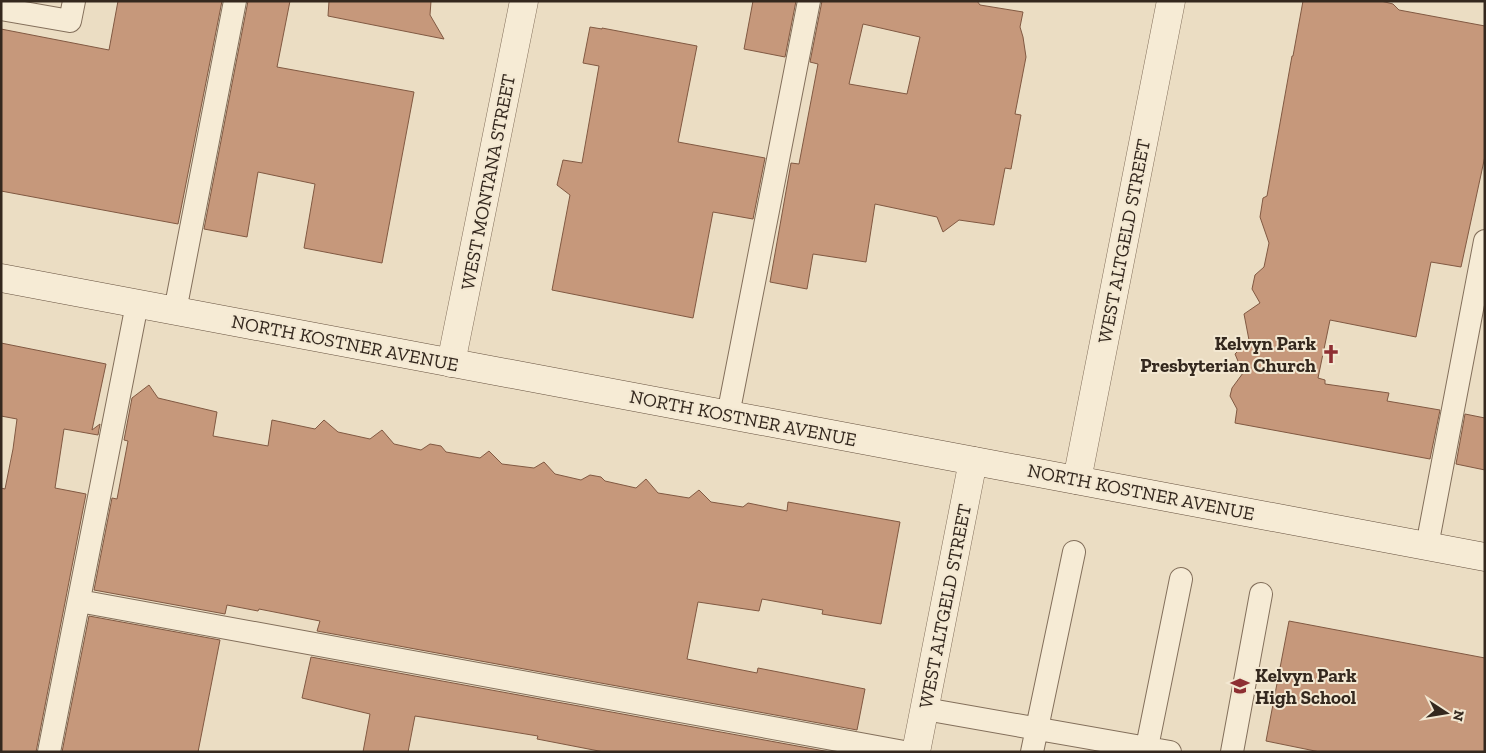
<svg xmlns="http://www.w3.org/2000/svg" width="1486" height="753" viewBox="0 0 1486 753" font-family="'Zilla Slab',serif">
<style>
.building{fill:#c6987b;stroke:#815942;fill-rule:evenodd}
.lines{fill:none;stroke-linecap:round;stroke-linejoin:round}
.lane-casing{stroke:#836f5b;stroke-width:24}
.street-casing{stroke:#836f5b;stroke-width:29}
.secondary-casing{stroke:#65503e;stroke-width:29}
.lane{stroke:#f6ebd5;stroke-width:22}
.street{stroke:#f6ebd5;stroke-width:28}
.secondary{stroke:#f6ebd5;stroke-width:28}
.labels{text-anchor:middle;dominant-baseline:central;stroke-width:4;stroke-linejoin:round;paint-order:stroke}
.street-label{font-size:19px;fill:#34281e;stroke:#f3e8d2}
.poi-label{font-size:19px;font-weight:bold;fill:#34281e;stroke:#f3e8d2;text-anchor:end}
</style>
<rect width="100%" height="100%" fill="#ebddc3"/>
<!-- building -->
<path class="building" d="M118,1H222L178,224L1,191V29L109,50Z
M248,1H290L277,67L414,92L382,263L304,248L315,184L258,172L247,237L204,229Z
M329,1H431L430,15L444,39L328,16Z
M753,1H796L785,57L744,49Z
M822,1H977L980,5L1023,12L1020,27L1023,37L1026,57L1015,114L1021,115L1011,169L1005,168L994,225L959,220L943,232L937,217L875,204L866,262L813,254L807,289L770,282L791,163L799,164L818,64L810,62ZM863,24L920,37L907,94L849,84Z
M1303,1H1381L1393,4L1399,10L1485,26V156L1461,267L1431,262L1416,337L1330,320L1318,378L1325,380V384L1389,393L1387,401L1440,410L1430,459L1235,423L1237,409L1230,396L1232,388L1243,373L1235,354L1249,340L1244,314L1260,303L1252,289L1255,275L1264,267L1269,243L1260,217L1263,198L1267,196L1292,56H1293Z
M590,27L602,29V28L697,46L678,142L765,158L753,219L713,212L693,318L552,290L570,195L557,185L563,160L582,163L599,66L583,63Z
M1,343L106,364L92,430L100,424L98,435L64,429L55,488L86,494L36,752H1V488L5,489L13,449L17,419L1,416Z
M149,385L158,398L217,412L213,436L268,446L272,420L315,429L324,420L338,432L370,439L382,430L394,444L421,450L430,444L441,446L446,452L480,458L489,451L502,464L534,468L544,462L555,474L581,480L590,475L601,477L605,481L636,488L646,479L658,493L689,498L699,490L711,502L743,507L748,503L787,511L788,502L900,522L881,624L822,614L823,610L762,599L759,611L698,602L687,659L757,673L758,668L865,689L857,730L317,631L320,621L259,609L258,611L227,605L225,614L94,590L112,498L117,499L128,441L124,440L132,398Z
M1465,414L1485,418V470L1456,464Z
M89,616L220,640L198,752H62Z
M1289,621L1485,658V752H1320L1266,741Z
M311,657L830,752H604L537,739L538,736L415,716L408,752H363L370,714L302,698Z"/>
<g class="lines">
<!-- lane casing -->
<g class="lane-casing">
<path id="lane" d="M1,9L70,21L74,1
M175,311L235,1
M728,415L809,1
M1427,546L1485,241
M79,601L904,752
M925,709L1170,752
M49,752L137,304
M1032,752L1074,552
M1146,752L1181,579
M1232,752L1261,594"/>
</g>
<!-- street casing -->
<g class="street-casing">
<path id="street" d="M451,363L524,1
M1077,480L1171,1
M916,752L973,461"/>
</g>
<!-- secondary casing -->
<g class="secondary-casing">
<path id="secondary" d="M1,278L1485,557"/>
</g>
<!-- lane -->
<use href="#lane" class="lane"/>
<!-- street -->
<use href="#street" class="street"/>
<!-- secondary -->
<use href="#secondary" class="secondary"/>
</g>
<!-- icons -->
<defs>
<g id="church-bare" transform="scale(1.5)"><path d="M-1.2-6h2.4v3.5h3.3v2.4h-3.3V6h-2.4V-.1h-3.3v-2.4h3.3Z" fill="#8e2f33" stroke="#f3e8d2" stroke-width="2.5" paint-order="stroke"/></g>
<g id="school-bare" transform="scale(1.5)"><path d="M0-5L7-2L0 1L-7-2ZM-4 1L0 2.5L4 1V4Q0 6-4 4Z" fill="#8e2f33" stroke="#f3e8d2" stroke-width="2.5" paint-order="stroke"/></g>
</defs>
<g fill-rule="evenodd">
<use href="#church-bare" x="1331" y="354"/>
<use href="#school-bare" x="1240" y="686"/>
</g>
<g class="labels">
<!-- street labels -->
<g class="street-label">
<text transform="translate(488 182) rotate(-79)">WEST MONTANA STREET</text>
<text transform="translate(1124 241) rotate(-79)">WEST ALTGELD STREET</text>
<text transform="translate(345 343) rotate(11)">NORTH KOSTNER AVENUE</text>
<text transform="translate(743 418) rotate(11)">NORTH KOSTNER AVENUE</text>
<text transform="translate(1141 492) rotate(11)">NORTH KOSTNER AVENUE</text>
<text transform="translate(945 606) rotate(-79)">WEST ALTGELD STREET</text>
</g>
<!-- poi labels -->
<g class="poi-label">
<text x="1316" y="343">Kelvyn Park<tspan x="1316" dy="22">Presbyterian Church</tspan></text>
<text x="1255" y="675" text-anchor="start">Kelvyn Park<tspan x="1255" dy="22">High School</tspan></text>
</g>
</g>
<!-- border -->
<rect width="1486" height="753" fill="none" stroke="#34281e" stroke-width="5"/>
<!-- north arrow -->
<g transform="translate(1446 713) rotate(102)" stroke="#f3e8d2" stroke-width="4" paint-order="stroke">
<path d="M0-4L9 19L0 12L-9 19Z" fill="#34281e"/>
<text y="-8" font-size="14" font-weight="bold" text-anchor="middle" fill="#34281e">N</text>
</g>
</svg>
